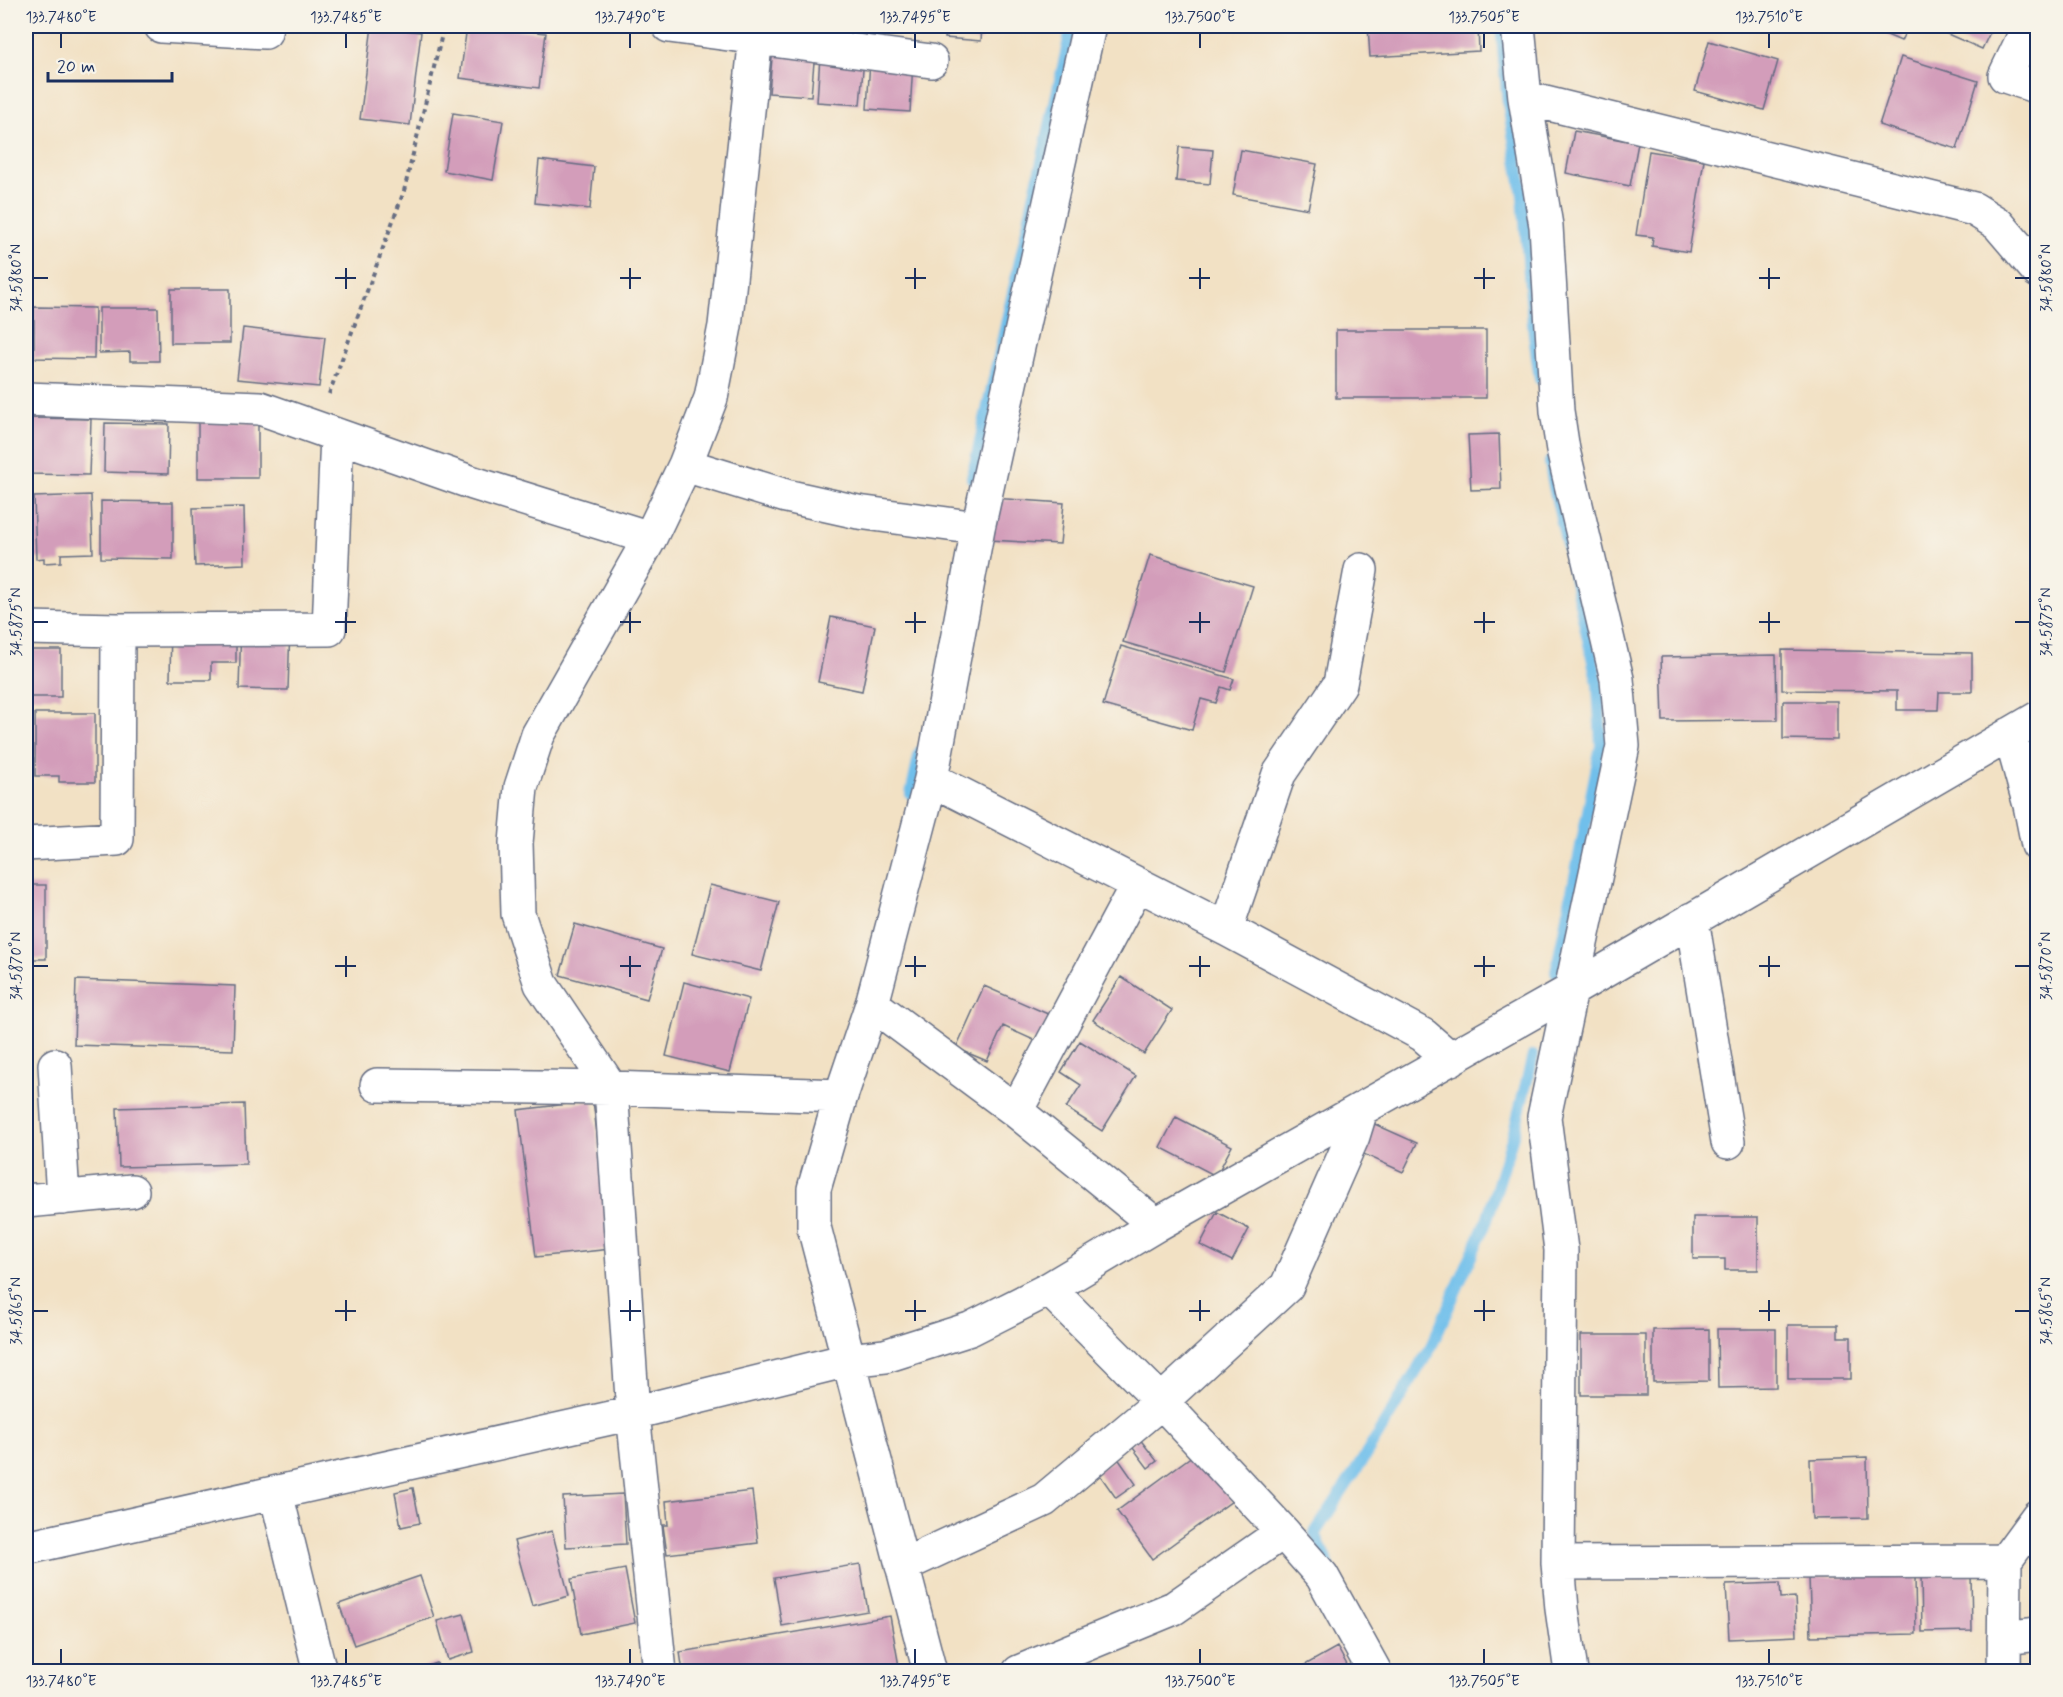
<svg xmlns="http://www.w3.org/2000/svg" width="2063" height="1697" viewBox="0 0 2063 1697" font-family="Mynerve,sans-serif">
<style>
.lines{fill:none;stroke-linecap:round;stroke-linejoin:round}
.stream{stroke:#70bfeb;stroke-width:12}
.building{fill:#d39dba}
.minor-casing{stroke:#666d82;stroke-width:36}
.path{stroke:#666d82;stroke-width:4;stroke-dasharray:4.5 4.5;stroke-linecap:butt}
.minor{stroke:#fff;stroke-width:33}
.ticks{fill:none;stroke:#1b2f5e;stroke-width:2}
.neatline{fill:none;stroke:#1b2f5e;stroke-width:2}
.ticks-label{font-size:15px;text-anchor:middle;fill:#1b2f5e}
</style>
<rect width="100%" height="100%" fill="#f7f3e8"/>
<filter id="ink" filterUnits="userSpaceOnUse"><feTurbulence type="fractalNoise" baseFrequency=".0167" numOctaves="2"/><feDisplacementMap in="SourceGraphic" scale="12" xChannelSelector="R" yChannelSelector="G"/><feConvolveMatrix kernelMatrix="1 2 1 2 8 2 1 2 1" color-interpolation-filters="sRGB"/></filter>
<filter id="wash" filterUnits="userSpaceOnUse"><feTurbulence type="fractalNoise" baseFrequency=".008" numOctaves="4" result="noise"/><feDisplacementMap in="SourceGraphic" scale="24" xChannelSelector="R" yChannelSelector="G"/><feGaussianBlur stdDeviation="1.35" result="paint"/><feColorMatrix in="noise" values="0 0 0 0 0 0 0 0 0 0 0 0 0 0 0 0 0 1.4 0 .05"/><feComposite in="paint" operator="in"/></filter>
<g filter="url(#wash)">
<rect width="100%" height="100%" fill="#f2e1c4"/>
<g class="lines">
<!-- stream -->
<path class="stream" d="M1501,26L1508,103L1523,195L1534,335L1540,379
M1550,462L1553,482L1598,684L1601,746L1556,972
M972,478L1072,26
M911,794L920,752
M1329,1567L1315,1533L1362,1461L1430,1349L1487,1220L1514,1132L1533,1056"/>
</g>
<g id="blocks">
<!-- building -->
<path class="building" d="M372,26L421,32L410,125L360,119Z
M467,26H485L546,33L539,88L460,78Z
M946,26H982L981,41L945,38Z
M1368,26H1478L1479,51L1370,57Z
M1874,26H1908L1901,41L1873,29Z
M1929,26H1993L1982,49Z
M1709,41L1778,61L1764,110L1695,91Z
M773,47L815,51L811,96L769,93Z
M820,56L864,58L860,105L817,102Z
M1901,57L1978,81L1957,149L1879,125Z
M870,60L913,63L910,112L867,109Z
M453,113L503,121L493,180L444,171Z
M1574,131L1638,143L1630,186L1566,173Z
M1179,147L1213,150L1210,184L1176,181Z
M1241,150L1317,164L1308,209L1233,195Z
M1649,151L1704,160L1689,252L1652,246L1653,237L1636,235Z
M539,160L594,167L590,209L535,203Z
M171,289H230V343H171Z
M34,307L95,308L94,359L34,358Z
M99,308H158L159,361H130V352L99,353Z
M243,328L325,337L319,387L237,379Z
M1336,330H1486V398H1336Z
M26,418L91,419L89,475L26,474Z
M198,422H258V478H198Z
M105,423L169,424L168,474L104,472Z
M1499,434L1501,489L1471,490L1468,435Z
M91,495L93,553L61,554V562L44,563V558L36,559L34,497Z
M992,498L1064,503L1060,544L989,540Z
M101,501L173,502V559L101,558Z
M244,507L245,564L195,566L193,508Z
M1150,555L1253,586L1226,672L1123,642Z
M831,617L875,626L862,691L818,682Z
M171,624H236V663H211V680H170Z
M241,624L290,626L288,690L239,689Z
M1121,646L1234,679L1230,690L1221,687L1216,703L1201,699L1192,730L1103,705Z
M26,650H61V697H26Z
M1782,650L1972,653V692H1939L1938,710H1897V691L1782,690Z
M1776,655L1777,720L1663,721L1661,657Z
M1783,701H1837V740L1783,739Z
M35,713H95V782H59V776H35Z
M26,885H46V959H26Z
M710,885L779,902L761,971L692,954Z
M575,924L662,949L647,999L560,975Z
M1121,977L1172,1010L1144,1054L1093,1020Z
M76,980L235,986L233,1050L74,1045Z
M684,982L749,999L730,1072L666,1056Z
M984,986L1050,1015L1038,1042L1003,1026L987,1061L956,1048Z
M1080,1041L1136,1076L1102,1131L1066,1108L1081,1085L1061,1072Z
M593,1101L611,1249L536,1257L518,1110Z
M244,1104L246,1164L119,1167L117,1108Z
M1176,1117L1232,1146L1216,1176L1160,1147Z
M1370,1122L1417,1143L1403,1172L1357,1151Z
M1217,1212L1249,1229L1232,1261L1200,1245Z
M1693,1217H1758V1270H1725V1259H1693Z
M1788,1325H1838V1337H1851V1379H1788Z
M1709,1329V1381L1653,1382V1330Z
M1717,1329H1776V1387L1718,1388Z
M1581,1335H1646V1395H1581Z
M1139,1438L1157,1461L1148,1468L1130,1444Z
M1196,1453L1232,1501L1152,1559L1117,1511Z
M1117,1457L1136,1484L1116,1498L1097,1471Z
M1867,1457L1868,1518L1812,1519L1810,1459Z
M413,1488L420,1523L401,1527L395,1492Z
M752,1491L758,1543L667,1554L663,1525H668L666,1501Z
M623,1494L626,1544L566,1547L563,1497Z
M552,1531L569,1596L532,1606L514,1541Z
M860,1564L868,1611L782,1626L774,1578Z
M625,1569L635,1623L581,1634L571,1579Z
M1971,1574L1972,1631L1922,1632L1921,1575Z
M1915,1575L1916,1634L1811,1636L1809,1577Z
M420,1576L434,1617L354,1645L339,1604Z
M1780,1583L1781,1598L1795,1597L1797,1636L1729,1639L1726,1585Z
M464,1614L474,1652L448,1660L437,1621Z
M890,1616L900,1672H683L680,1652Z
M1337,1647L1351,1672H1297L1296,1670Z
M437,1663L440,1672H413V1671Z"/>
</g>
</g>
<g filter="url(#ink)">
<use href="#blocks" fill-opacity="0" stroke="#666d82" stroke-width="1.5"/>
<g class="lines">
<!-- minor casing -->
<g class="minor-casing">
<path id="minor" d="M161,26L265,32L266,26
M669,26L931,61
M1518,26L1525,98L1546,226L1557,411L1563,450L1617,679L1623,746L1544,1117L1561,1250L1558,1563L1562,1609L1571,1672
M2029,26L2005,76L2038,87
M1525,98L1974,209L1998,224L2038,271
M26,399L260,408L473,483L650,538
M685,465L786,496L858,512L978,528
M26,628L118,630
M2010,734L2030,805L2038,845
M931,779L1226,929L1423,1035L1451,1059
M26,844L117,839L118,630L329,629L337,435
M1692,919L1728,1142
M1226,929L1279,774L1340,684L1361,570
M872,1004L1016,1111L1156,1225
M55,1065L63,1198
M377,1085L611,1088L841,1096
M1016,1111L1137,885
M26,1201L132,1191
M1049,1289L1161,1401L1283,1532L1322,1576L1375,1672
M276,1493L320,1672
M26,1548L633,1413L848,1360L885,1356L970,1329L1049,1289L1156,1225L1570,991L2038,718
M1558,1563L2005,1561
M902,1566L1044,1500L1154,1408L1287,1286L1353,1136L1361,1110
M2004,1638L2038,1634
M660,1672L633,1413L611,1088L541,984L518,914L516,843L521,787L538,735L650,538L685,465L711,398L725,326L756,36
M930,1672L814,1227V1189L841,1096L872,1004L931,779L978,528L1089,26
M1019,1672L1174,1608L1283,1532
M2004,1672L2005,1561L2038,1516"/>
</g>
<!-- path -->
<path class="path" d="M329,394L404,191L444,26"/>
<!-- minor -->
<use href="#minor" class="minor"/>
</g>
</g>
<!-- ticks -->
<path class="ticks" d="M61,33V48M346,33V48M630,33V48M915,33V48M1200,33V48M1484,33V48M1769,33V48M346,268V289M630,268V289M915,268V289M1200,268V289M1484,268V289M1769,268V289M33,278H48M335,278H356M620,278H641M905,278H926M1189,278H1210M1474,278H1495M1759,278H1780M2015,278H2030M346,612V633M630,612V633M915,612V633M1200,612V633M1484,612V633M1769,612V633M33,622H48M335,622H356M620,622H641M905,622H926M1189,622H1210M1474,622H1495M1759,622H1780M2015,622H2030M346,956V977M630,956V977M915,956V977M1200,956V977M1484,956V977M1769,956V977M33,966H48M335,966H356M620,966H641M905,966H926M1189,966H1210M1474,966H1495M1759,966H1780M2015,966H2030M346,1300V1321M630,1300V1321M915,1300V1321M1200,1300V1321M1484,1300V1321M1769,1300V1321M33,1311H48M335,1311H356M620,1311H641M905,1311H926M1189,1311H1210M1474,1311H1495M1759,1311H1780M2015,1311H2030M61,1649V1664M346,1649V1664M630,1649V1664M915,1649V1664M1200,1649V1664M1484,1649V1664M1769,1649V1664"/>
<!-- margin -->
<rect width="2063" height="1697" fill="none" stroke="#f7f3e8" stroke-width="66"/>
<!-- scale -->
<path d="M48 72v9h124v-9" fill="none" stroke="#1b2f5e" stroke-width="3"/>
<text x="57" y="72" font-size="18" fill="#1b2f5e" stroke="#f7f3e8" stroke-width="4.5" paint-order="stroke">20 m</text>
<rect x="33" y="33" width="1997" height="1631" class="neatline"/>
<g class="ticks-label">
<text x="61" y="22">133.7480°E</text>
<text x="346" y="22">133.7485°E</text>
<text x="630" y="22">133.7490°E</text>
<text x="915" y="22">133.7495°E</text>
<text x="1200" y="22">133.7500°E</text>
<text x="1484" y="22">133.7505°E</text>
<text x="1769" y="22">133.7510°E</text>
<text transform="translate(16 278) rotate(-90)" y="5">34.5880°N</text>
<text transform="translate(2046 278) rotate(-90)" y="5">34.5880°N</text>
<text transform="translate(16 622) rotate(-90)" y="5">34.5875°N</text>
<text transform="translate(2046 622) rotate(-90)" y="5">34.5875°N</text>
<text transform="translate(16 966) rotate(-90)" y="5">34.5870°N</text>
<text transform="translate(2046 966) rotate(-90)" y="5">34.5870°N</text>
<text transform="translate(16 1311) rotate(-90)" y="5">34.5865°N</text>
<text transform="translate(2046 1311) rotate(-90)" y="5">34.5865°N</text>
<text x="61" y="1686">133.7480°E</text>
<text x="346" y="1686">133.7485°E</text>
<text x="630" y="1686">133.7490°E</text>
<text x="915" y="1686">133.7495°E</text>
<text x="1200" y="1686">133.7500°E</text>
<text x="1484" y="1686">133.7505°E</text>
<text x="1769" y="1686">133.7510°E</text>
</g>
</svg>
